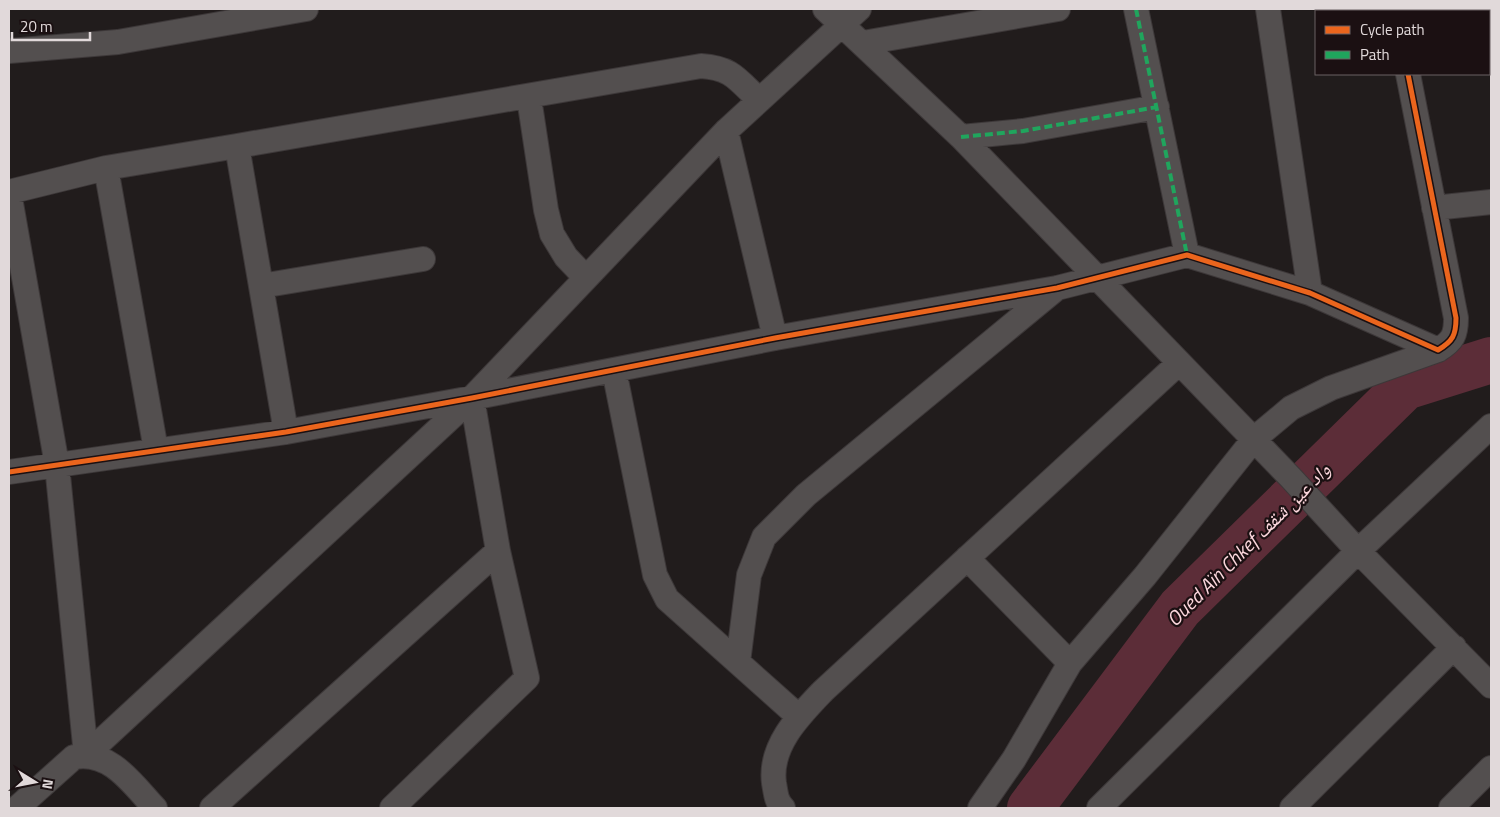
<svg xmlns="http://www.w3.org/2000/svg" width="1500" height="817" viewBox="0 0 1500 817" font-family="'Titillium Web','Noto Naskh Arabic',sans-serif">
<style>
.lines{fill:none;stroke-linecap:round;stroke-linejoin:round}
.river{stroke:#5c2d38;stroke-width:46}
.street-casing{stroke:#3d3839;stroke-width:26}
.street{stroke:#534f4f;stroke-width:24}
.quiet{stroke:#20a55d;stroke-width:4;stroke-dasharray:8 4;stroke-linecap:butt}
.cycleway-casing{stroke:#1b1012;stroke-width:8}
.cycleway{stroke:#eb651d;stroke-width:5}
.labels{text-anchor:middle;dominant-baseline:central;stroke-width:4.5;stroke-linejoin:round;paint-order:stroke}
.water-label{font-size:20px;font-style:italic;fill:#fcd7dd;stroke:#1b1012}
</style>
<rect width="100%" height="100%" fill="#211c1c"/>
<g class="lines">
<!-- river -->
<path class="river" d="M1030,808L1180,608L1405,387L1491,360"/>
<!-- street casing -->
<g class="street-casing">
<path id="street" d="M825,9L961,137L1291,478L1358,551L1491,686
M1136,9L1187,255
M1268,9L1310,293
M1396,9L1397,11
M863,43L1058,9
M9,51L118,42L306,9
M529,98L546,210L552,234L566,257L586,278
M726,131L775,338
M961,137L1023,131L1157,107
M106,168L156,450
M1434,208L1491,202
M261,286L423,259
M614,370L655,575L667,599L798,716
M286,432L237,146L701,66C732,68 737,79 759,100
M9,472L286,432L472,398L775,338L1057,288L1187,255L1310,293L1438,350C1453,341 1456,335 1456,318L1408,74
M967,558L1070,663
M738,662L749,575L764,537L806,495L1057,288
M86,755L472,398L726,131L859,9
M86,755L57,465L9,192L106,168L237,146
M17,808L74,757C111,750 133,785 155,808
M212,808L498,551
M392,808L527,678L498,551L472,398
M783,808C776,801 776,794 774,783C769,746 799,716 823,691L1179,363
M980,808L1014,759L1070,663L1145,576L1254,439L1291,408L1331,388L1438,350
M1099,808L1358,551L1491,426
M1292,808L1454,647
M1451,808L1491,768"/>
</g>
<!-- street -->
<use href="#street" class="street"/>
<!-- quiet -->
<path class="quiet" d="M1136,9L1187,255
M961,137L1023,131L1157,107"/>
<!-- cycleway casing -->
<g class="cycleway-casing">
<path id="cycleway" d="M9,472L286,432L472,398L775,338L1057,288L1187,255L1310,293L1438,350C1453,341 1456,335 1456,318L1408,74"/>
</g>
<!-- cycleway -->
<use href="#cycleway" class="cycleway"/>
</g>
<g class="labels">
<!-- water labels -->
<g class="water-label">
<text transform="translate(1248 544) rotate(-45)">Oued Aïn Chkef واد عين شقف</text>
</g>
</g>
<!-- border -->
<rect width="1500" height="817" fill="none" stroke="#e1d9da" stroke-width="20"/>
<!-- legend -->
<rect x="1315" y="10" width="175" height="65" fill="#1b1012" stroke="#6a6062"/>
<rect x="1325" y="26" width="25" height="8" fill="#eb651d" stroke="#6a6062"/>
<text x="1360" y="35" font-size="15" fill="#e1d9da">Cycle path</text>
<rect x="1325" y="51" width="25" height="8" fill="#20a55d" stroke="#6a6062"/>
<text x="1360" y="60" font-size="15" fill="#e1d9da">Path</text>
<!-- north arrow -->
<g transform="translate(35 782) rotate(100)" stroke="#1b1012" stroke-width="4" paint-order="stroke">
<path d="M0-4L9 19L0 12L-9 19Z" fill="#e1d9da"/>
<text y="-8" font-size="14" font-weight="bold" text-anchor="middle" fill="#e1d9da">N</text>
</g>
<!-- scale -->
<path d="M12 32v8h78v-8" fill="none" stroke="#e1d9da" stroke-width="2.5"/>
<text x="20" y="32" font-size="15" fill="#e1d9da" stroke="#1b1012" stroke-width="4" paint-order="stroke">20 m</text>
</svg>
